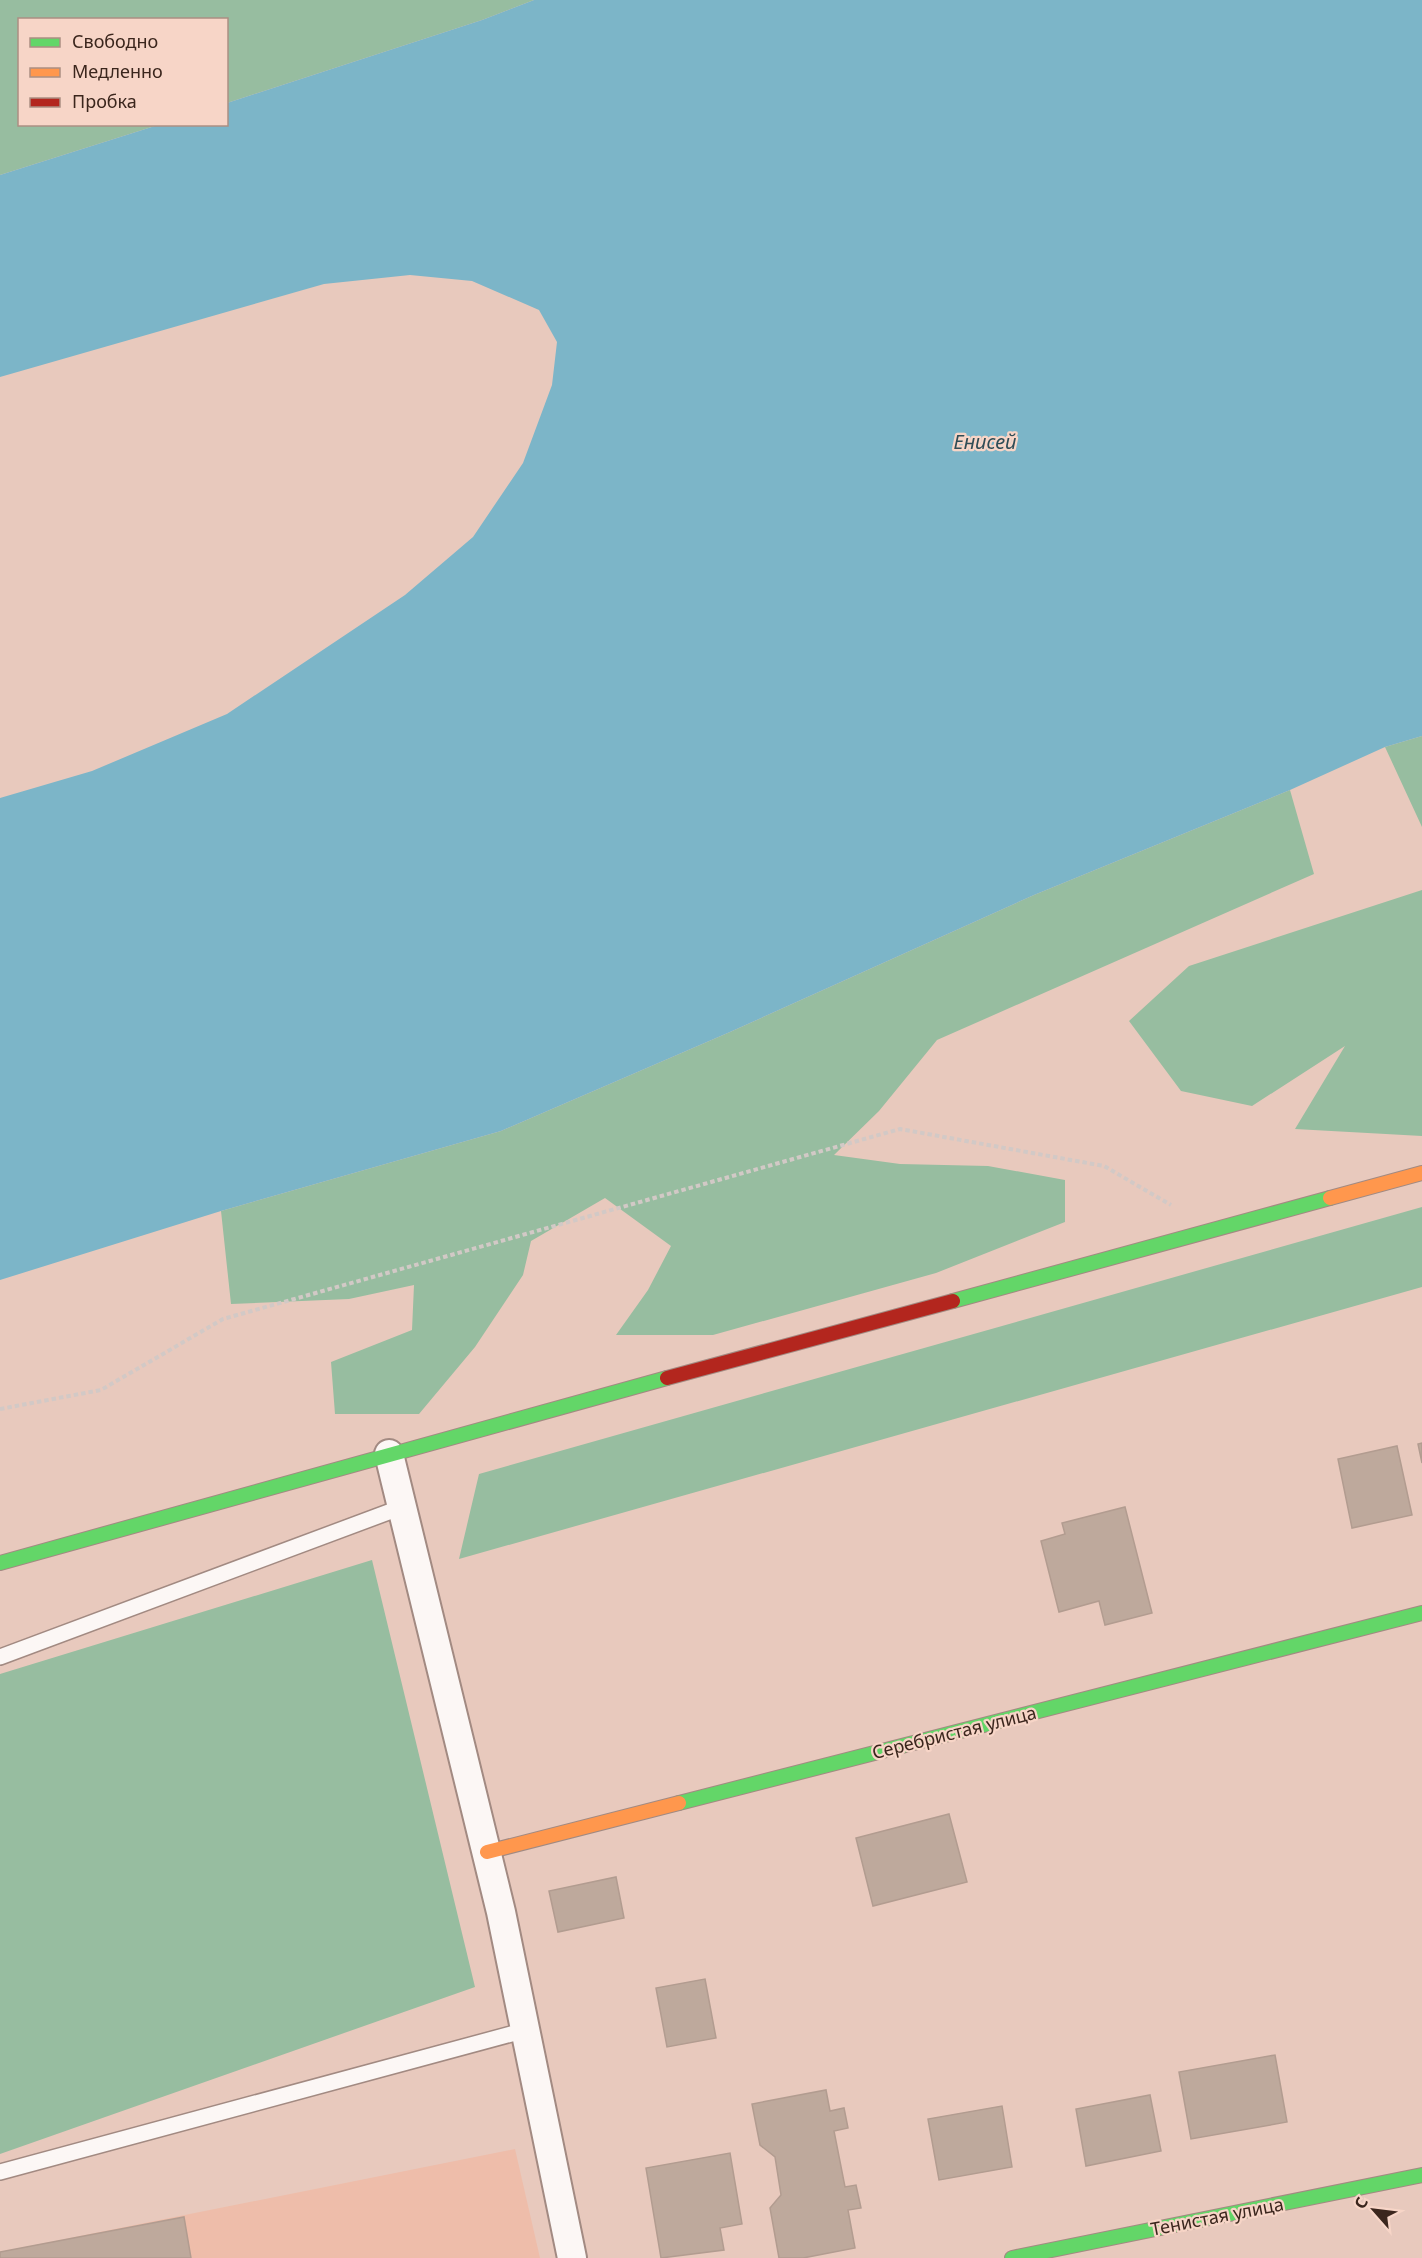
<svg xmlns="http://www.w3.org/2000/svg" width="1422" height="2258" viewBox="0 0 1422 2258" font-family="'Noto Sans',sans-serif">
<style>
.built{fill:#eebdaa}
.green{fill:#97bda0}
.water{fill:#7cb5c8}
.building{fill:#bea99c;stroke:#b29c90;stroke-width:1.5}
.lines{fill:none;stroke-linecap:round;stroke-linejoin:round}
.lane-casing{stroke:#a28a82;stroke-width:18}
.street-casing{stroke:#a28a82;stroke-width:32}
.fast-casing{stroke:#a28a82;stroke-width:16}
.slow-casing{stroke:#a28a82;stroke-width:16}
.jam-casing{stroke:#a28a82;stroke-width:16}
.path{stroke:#d2c9c6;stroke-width:4;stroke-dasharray:4.5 3;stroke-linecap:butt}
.lane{stroke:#fcf7f5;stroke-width:15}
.street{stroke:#fcf7f5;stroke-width:28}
.fast{stroke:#63d668;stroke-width:14}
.slow{stroke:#ff974d;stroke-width:14}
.jam{stroke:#b3261e;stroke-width:14}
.labels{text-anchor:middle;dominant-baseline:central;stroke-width:4.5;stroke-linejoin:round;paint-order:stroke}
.street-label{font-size:18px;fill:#3b261d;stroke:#f7d5c7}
.water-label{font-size:20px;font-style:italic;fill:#2f4c56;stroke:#f7d5c7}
</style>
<rect width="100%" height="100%" fill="#e8c9bd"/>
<!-- built -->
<path class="built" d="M515,2149L540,2258H0V2252Z"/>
<!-- green -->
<path class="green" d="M0,0H534L482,20L227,103L226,20H20V124L158,125L0,175Z
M1422,736V827L1385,747Z
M1290,790L1314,874L937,1040L879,1111L834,1155L900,1164L988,1166L1065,1180V1222L936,1273L713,1335H616L648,1290L671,1246L605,1198L531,1241L523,1275L475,1347L419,1414H335L331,1362L412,1330L414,1285L349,1299L231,1304L221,1211L501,1131L730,1032L1034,895Z
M1422,890V1136L1295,1129L1345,1046L1252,1106L1181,1091L1129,1021L1189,966Z
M1422,1207V1287L459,1559L479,1474Z
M372,1560L475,1987L0,2154V1674Z"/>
<!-- water -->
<path class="water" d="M534,0H1422V736L1385,747L1290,790L1034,895L730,1032L501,1131L221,1211L0,1280V798L92,771L227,714L405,595L473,537L523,463L552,385L557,342L539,310L472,281L410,275L324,284L0,377V175L158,125L226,124L227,103L482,20Z"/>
<!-- building -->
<path class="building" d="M1422,1443V1463L1418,1444Z
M1397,1446L1412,1515L1352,1528L1338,1459Z
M1125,1507L1152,1613L1105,1625L1099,1601L1059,1612L1041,1541L1065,1534L1062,1523Z
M949,1814L967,1882L873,1906L856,1838Z
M616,1877L624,1918L558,1932L549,1891Z
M705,1979L716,2038L667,2047L656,1988Z
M1275,2055L1287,2122L1191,2139L1179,2072Z
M826,2090L830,2111L844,2108L848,2128L834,2131L845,2187L856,2185L861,2208L848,2210L855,2248L803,2258H779L770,2208L781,2195L775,2157L760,2145L752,2104Z
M1150,2095L1161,2151L1086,2166L1076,2109Z
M1002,2106L1012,2167L939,2180L928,2119Z
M730,2153L742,2224L720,2228L724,2250L661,2258L646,2168Z
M184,2217L191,2258H0V2252Z"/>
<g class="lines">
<!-- lane casing -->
<g class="lane-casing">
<path id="lane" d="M0,1657L402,1507
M0,2172L526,2030"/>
</g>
<!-- street casing -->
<g class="street-casing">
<path id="street" d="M389,1454L501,1912L572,2258"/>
</g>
<!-- fast casing -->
<g class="fast-casing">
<path id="fast" d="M953,1301L1330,1198
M0,1563L667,1378
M679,1803L1422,1613
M1012,2258L1422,2175"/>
</g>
<!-- slow casing -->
<g class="slow-casing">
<path id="slow" d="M1330,1198L1422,1173
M487,1852L679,1803"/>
</g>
<!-- jam casing -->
<g class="jam-casing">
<path id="jam" d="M667,1378L953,1301"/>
</g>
<!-- path -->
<path class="path" d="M0,1409L101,1390L223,1319L900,1129L1104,1166L1171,1205"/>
<!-- lane -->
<use href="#lane" class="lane"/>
<!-- street -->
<use href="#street" class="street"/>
<!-- fast -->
<use href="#fast" class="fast"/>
<!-- slow -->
<use href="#slow" class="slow"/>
<!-- jam -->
<use href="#jam" class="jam"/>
</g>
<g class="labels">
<!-- street labels -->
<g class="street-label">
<text transform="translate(954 1732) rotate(-14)">Серебристая улица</text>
<text transform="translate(1217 2216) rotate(-11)">Тенистая улица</text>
</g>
<!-- water labels -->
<g class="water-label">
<text x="985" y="441">Енисей</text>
</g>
</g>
<!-- legend -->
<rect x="18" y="18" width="210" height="108" fill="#f7d5c7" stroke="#ac8f83" stroke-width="1.5"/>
<rect x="30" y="38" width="30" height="9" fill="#63d668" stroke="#ac8f83" stroke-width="1.5"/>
<text x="72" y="48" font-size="18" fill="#3b261d">Свободно</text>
<rect x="30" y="68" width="30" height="9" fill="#ff974d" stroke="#ac8f83" stroke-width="1.5"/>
<text x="72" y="78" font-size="18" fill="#3b261d">Медленно</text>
<rect x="30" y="98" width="30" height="9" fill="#b3261e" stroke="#ac8f83" stroke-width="1.5"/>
<text x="72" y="108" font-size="18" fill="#3b261d">Пробка</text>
<!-- north arrow -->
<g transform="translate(1374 2210) rotate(298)" stroke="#f7d5c7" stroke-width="4.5" paint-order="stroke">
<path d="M0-4.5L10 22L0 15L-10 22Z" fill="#3b261d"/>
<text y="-9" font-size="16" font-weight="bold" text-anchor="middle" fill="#3b261d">С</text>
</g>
</svg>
